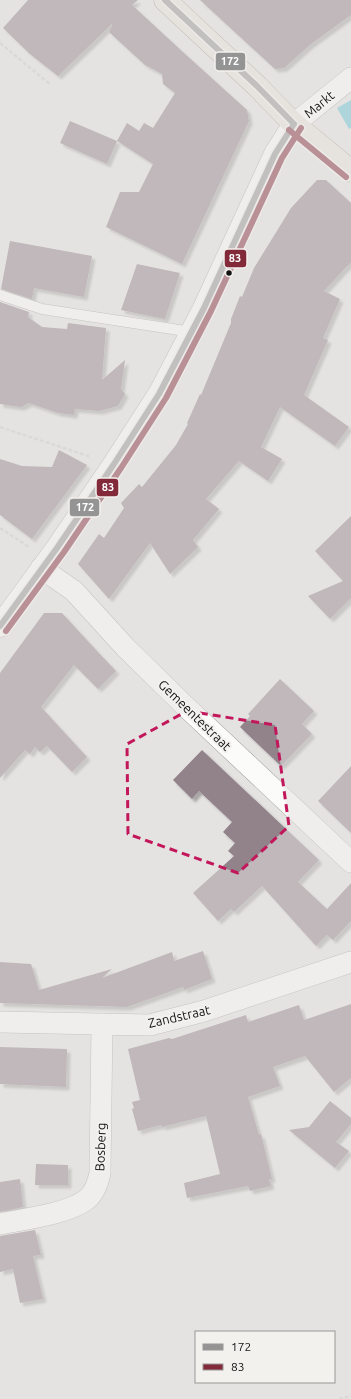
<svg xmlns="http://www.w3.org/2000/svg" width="351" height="1399" viewBox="0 0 351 1399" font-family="Ubuntu,sans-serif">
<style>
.water{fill:#6ec4d6}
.building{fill:#92838b;filter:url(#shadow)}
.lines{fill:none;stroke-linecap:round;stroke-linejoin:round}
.service-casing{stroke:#9e9c9b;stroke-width:11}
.minor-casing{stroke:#9e9c9b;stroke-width:22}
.secondary-casing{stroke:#9e9c9b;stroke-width:23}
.primary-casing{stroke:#a19787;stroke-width:23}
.path{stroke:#cdcdcd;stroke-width:2.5;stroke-dasharray:4 2;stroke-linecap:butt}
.service{stroke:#fbfbfa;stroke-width:10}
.minor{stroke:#fbfbfa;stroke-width:21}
.secondary{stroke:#fbfbfa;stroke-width:22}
.primary{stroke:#e7e0d8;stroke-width:22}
.bus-1-casing{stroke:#f3f1ee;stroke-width:9}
.bus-2-casing{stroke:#f3f1ee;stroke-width:9}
.bus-1{stroke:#959494;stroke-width:6}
.bus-2{stroke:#822a3a;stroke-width:6}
.marked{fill:none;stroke:#c2185b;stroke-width:3;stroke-dasharray:8 5;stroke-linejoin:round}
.bus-dot{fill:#131211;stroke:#f3f1ee;stroke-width:1.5}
.labels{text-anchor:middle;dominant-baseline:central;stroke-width:4;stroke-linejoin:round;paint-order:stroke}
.street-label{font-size:13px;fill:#131211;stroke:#f3f1ee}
.line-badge{stroke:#f3f1ee;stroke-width:1.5}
.badge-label{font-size:11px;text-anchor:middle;font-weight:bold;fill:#fff}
</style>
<defs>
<filter id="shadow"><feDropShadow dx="3.5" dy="3.5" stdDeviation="1" flood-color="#0004"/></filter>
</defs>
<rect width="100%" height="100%" fill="#e5e3e1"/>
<!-- water -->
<path class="water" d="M351,100V128L349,129L337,108Z"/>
<!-- building -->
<path class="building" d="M28,0H138L132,5L184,53L247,110L249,121L182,264L106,227L120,192H139L153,164L117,141L107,164L60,143L70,121L117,141L127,123L139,131L144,123L153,128L175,93L163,84L162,74L145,65L109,32L113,23L58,76L30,54L3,28Z
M200,0H351V15L311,44L284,68L275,69Z
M317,180H326L351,203V262L324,291L340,299L323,338L328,340L304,395L349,427L335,446L280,407L261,447L282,459L268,481L239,461L206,499L219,509L193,540L198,547L170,574L150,543L109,599L78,564L99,534L104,538L124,508L121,503L139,484L142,487L176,445L188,424L187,423L200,394L201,395L231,323V319L240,296L242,297L254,268L291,208Z
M10,241L92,256L84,297L34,288L32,299L1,289Z
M137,264L180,273L165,319L121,310Z
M0,302L29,312L28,317L42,327L67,329L68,323L106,328L102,380L125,360L121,389L125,394L118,406L99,411L75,409L74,415L58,413L29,403L21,407L0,404Z
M59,450L87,465L32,539L0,515V459L22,466L52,467Z
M351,516V598L330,619L308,596L343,581L315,551Z
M44,613H62L96,650L116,671L98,689L74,665L41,707L87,757L72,772L47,746L40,752L35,747L30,754L25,750L0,778V673Z
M280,679L314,711L302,724L312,734L281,766L240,727L250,716L248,714Z
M202,750L319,860L298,882L327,909L351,883V921L333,940L327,935L316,946L262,886L234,912L231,909L218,921L193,893L234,856L228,851L235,843L223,832L232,822L199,791L192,799L173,780Z
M351,766V833L318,801Z
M203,951L212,979L184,990L183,987L127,1007L0,1003V962L31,964L39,990L112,969L102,978L172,952L174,961Z
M351,1004V1078L334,1092L305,1056L273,1067L280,1086L248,1097L259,1135L261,1134L272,1179H269L271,1186L250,1191L248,1186L187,1198L184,1183L220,1174L206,1116L162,1127L161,1125L138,1131L132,1109L134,1108L132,1102L140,1100L128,1049L169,1038L172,1039L246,1015L248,1022L299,1005L304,1020Z
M0,1047L67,1049L66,1087L0,1084Z
M330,1101L351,1118V1124L336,1142L349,1151L335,1168L289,1130L309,1127Z
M36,1164L68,1165V1185H35Z
M20,1179L23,1207L0,1212V1182Z
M35,1230L41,1255L33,1256L43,1299L20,1303L13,1269L0,1272V1236Z"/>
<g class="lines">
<!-- service casing -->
<g class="service-casing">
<path id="service" d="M0,295L42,309L192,332"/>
</g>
<!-- minor casing -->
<g class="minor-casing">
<path id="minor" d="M294,124L351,78
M41,568L74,591L125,647L183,704L351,862
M0,1022L150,1025L204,1011L351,962
M0,1224C24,1219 67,1214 86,1200C94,1194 98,1183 100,1173L102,1024"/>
</g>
<!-- secondary casing -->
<g class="secondary-casing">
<path id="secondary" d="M0,626L57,548L114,464L159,394L204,308L275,154L294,124"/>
</g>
<!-- primary casing -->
<g class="primary-casing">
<path id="primary" d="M165,0L257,86L294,124L351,171"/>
</g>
<!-- path -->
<path class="path" d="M0,43L51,85
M0,427L91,457
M0,528L29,547
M339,1399L351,1396"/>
<!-- service -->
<use href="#service" class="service"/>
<!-- minor -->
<use href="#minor" class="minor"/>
<!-- secondary -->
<use href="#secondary" class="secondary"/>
<!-- primary -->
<use href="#primary" class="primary"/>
<!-- bus-1 casing -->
<g class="bus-1-casing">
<path id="bus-1" d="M165,0L257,86L294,124
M0,626L57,548L114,464L159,394L204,308L275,154L294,124"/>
</g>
<!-- bus-2 casing -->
<g class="bus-2-casing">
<path id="bus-2" d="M289,130L346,177
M6,631L64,552L121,468L166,398L211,311L282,158L301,128"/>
</g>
<!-- bus-1 -->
<use href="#bus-1" class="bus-1"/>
<!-- bus-2 -->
<use href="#bus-2" class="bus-2"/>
</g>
<!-- marked area -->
<path d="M0 0H351V1399H0ZM187,711L275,725L289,826L238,873L128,834L127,744Z" fill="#e5e3e1" fill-opacity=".55" fill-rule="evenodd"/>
<path class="marked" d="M187,711L275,725L289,826L238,873L128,834L127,744Z"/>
<!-- markers -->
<circle class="bus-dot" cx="229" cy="273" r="3.5"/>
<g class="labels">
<!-- street labels -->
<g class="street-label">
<text transform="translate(319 104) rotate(-39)">Markt</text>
<text transform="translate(195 715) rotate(44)">Gemeentestraat</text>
<text transform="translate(179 1016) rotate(-13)">Zandstraat</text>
<text transform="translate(100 1147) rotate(-88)">Bosberg</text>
</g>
</g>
<g class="line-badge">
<rect x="215" y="52" width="31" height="19" rx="4" fill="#959494"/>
<rect x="224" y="249" width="23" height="19" rx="4" fill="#822a3a"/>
<rect x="96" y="478" width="23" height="19" rx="4" fill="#822a3a"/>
<rect x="69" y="498" width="31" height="19" rx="4" fill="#959494"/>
</g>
<g class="badge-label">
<text x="230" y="65">172</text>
<text x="235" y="262">83</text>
<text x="108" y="491">83</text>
<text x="85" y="511">172</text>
</g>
<!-- legend -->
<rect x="195" y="1331" width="140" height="52" fill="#f3f1ee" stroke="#999896"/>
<rect x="203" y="1344" width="20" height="6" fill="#959494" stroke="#999896"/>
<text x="231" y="1351" font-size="12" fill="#131211">172</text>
<rect x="203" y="1364" width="20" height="6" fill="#822a3a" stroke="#999896"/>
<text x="231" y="1371" font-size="12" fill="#131211">83</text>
</svg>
